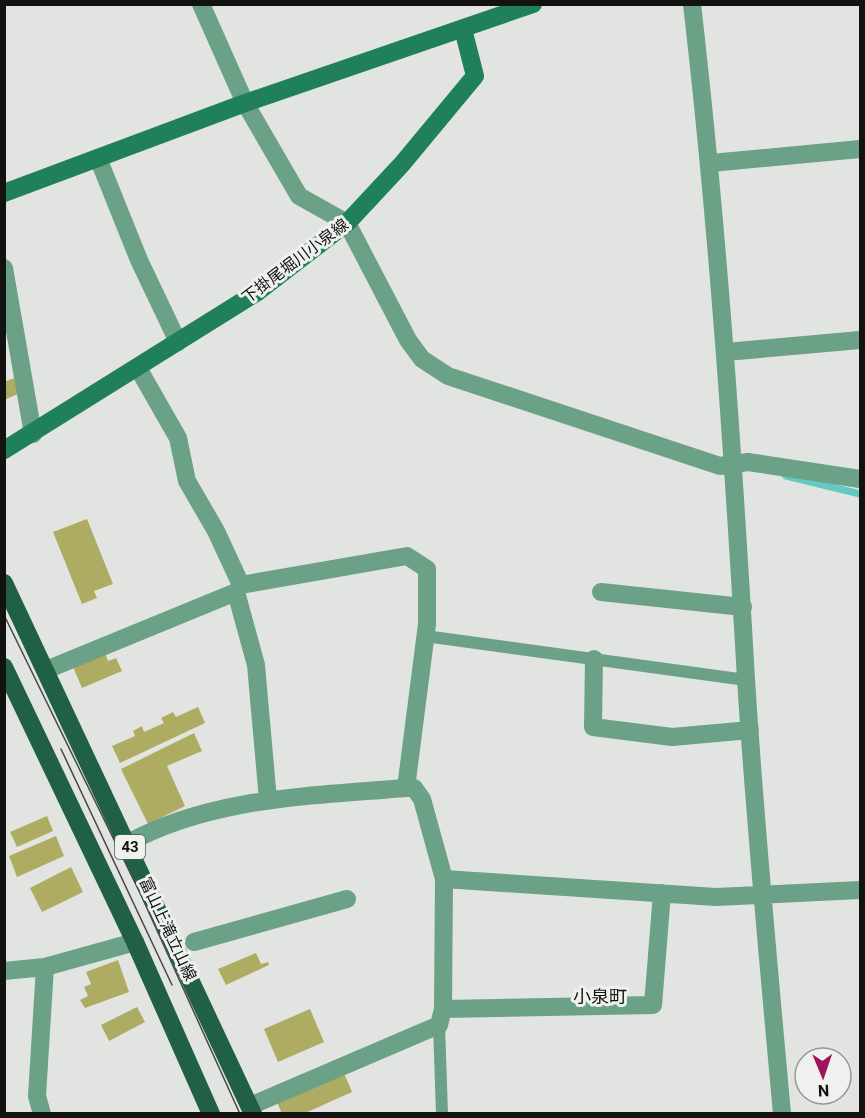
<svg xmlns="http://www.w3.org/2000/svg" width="865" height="1118" viewBox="0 0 865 1118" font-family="Roboto,'Noto Sans JP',sans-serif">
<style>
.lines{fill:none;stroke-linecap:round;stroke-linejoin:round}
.stream{stroke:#63c9c2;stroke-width:7}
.building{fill:#aeac62}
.lane{stroke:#6ba186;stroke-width:12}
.street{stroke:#6ba186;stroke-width:18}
.secondary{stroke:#1f805a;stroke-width:18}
.primary{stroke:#206045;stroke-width:18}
.tram{stroke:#474846;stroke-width:1.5}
.labels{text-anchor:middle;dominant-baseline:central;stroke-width:6;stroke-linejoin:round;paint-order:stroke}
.shield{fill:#eff1ee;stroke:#545553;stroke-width:1.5}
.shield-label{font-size:15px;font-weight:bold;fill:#121211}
.street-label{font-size:16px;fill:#121211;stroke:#eff1ee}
.neighbourhood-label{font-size:18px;fill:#121211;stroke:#eff1ee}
</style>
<rect width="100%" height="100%" fill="#e2e4e1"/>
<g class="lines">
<!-- stream -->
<path class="stream" d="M786,476L860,494"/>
</g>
<!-- building -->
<path class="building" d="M14,378L20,393L4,400V382Z
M87,519L113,584L94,591L97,598L82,604L53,532Z
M105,653L108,661L116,658L122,671L82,688L73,667Z
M198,707L205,723L120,763L112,746L135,736L133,731L142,726L144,732L164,723L161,718L173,712L176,717Z
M194,733L202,751L167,766L185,806L148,824L121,769Z
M47,816L53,831L17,847L10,832Z
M56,836L64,856L17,877L9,856Z
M71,867L83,892L42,912L30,888Z
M256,953L261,964L268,962L269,965L226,985L218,969Z
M118,960L129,992L85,1008L80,1000L88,996L84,987L91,984L86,972Z
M137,1007L145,1022L109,1041L101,1025Z
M310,1009L324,1042L278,1062L264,1029Z
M344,1073L352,1092L303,1114H282L277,1102Z"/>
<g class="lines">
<!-- lane -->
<path class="lane" d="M425,636L746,680
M439,1025L442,1114"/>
<!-- street -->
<path class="street" d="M201,4L245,103L299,196L347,223L408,340L422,359L448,376L720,466L748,462L860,479
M692,4C718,229 733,453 746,679C755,824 769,969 782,1114
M98,158L139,260L178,342
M711,163L860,149
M4,268L33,434
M726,352L860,340
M138,368L178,438L187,481L216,531L241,585
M236,592L256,665L268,800
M601,592L743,607
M594,659L593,727L672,737L750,730
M46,670L236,592L241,585L407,556L427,569V624L406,788
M128,843C213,797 312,796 406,788H414L422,799L444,879L443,1009L439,1025L250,1106
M444,879L716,897L860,890
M194,942L347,899
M4,971L45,967L135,942
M443,1009L653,1005L662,893
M42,1114L37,1096L45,967"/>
<!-- secondary -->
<path class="secondary" d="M4,193L245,103L533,4
M4,450L259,291L347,223L402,164L475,76L463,29"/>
<!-- primary -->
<path class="primary" d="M4,583L253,1114
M4,667L135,942L211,1114"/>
<!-- tram -->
<path class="tram" d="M4,615L141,895L240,1114
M61,749L172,985"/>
</g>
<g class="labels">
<!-- shield labels -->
<rect class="shield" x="115" y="835" width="30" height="24" rx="4.5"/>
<g class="shield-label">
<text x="130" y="847">43</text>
</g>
<!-- street labels -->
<g class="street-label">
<text transform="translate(295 261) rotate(-37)">下掛尾堀川小泉線</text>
<text transform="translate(168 929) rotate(65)">富山上滝立山線</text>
</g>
<!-- neighbourhood labels -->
<g class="neighbourhood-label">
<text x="600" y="996">小泉町</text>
</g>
</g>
<!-- border -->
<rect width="865" height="1118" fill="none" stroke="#121211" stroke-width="12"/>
<!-- north arrow -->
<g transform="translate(823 1076) rotate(178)"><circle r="28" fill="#eff1ee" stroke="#979896" stroke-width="1.5"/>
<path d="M0-4.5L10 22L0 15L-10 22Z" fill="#a0125b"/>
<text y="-9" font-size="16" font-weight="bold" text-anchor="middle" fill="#121211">N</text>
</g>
</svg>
